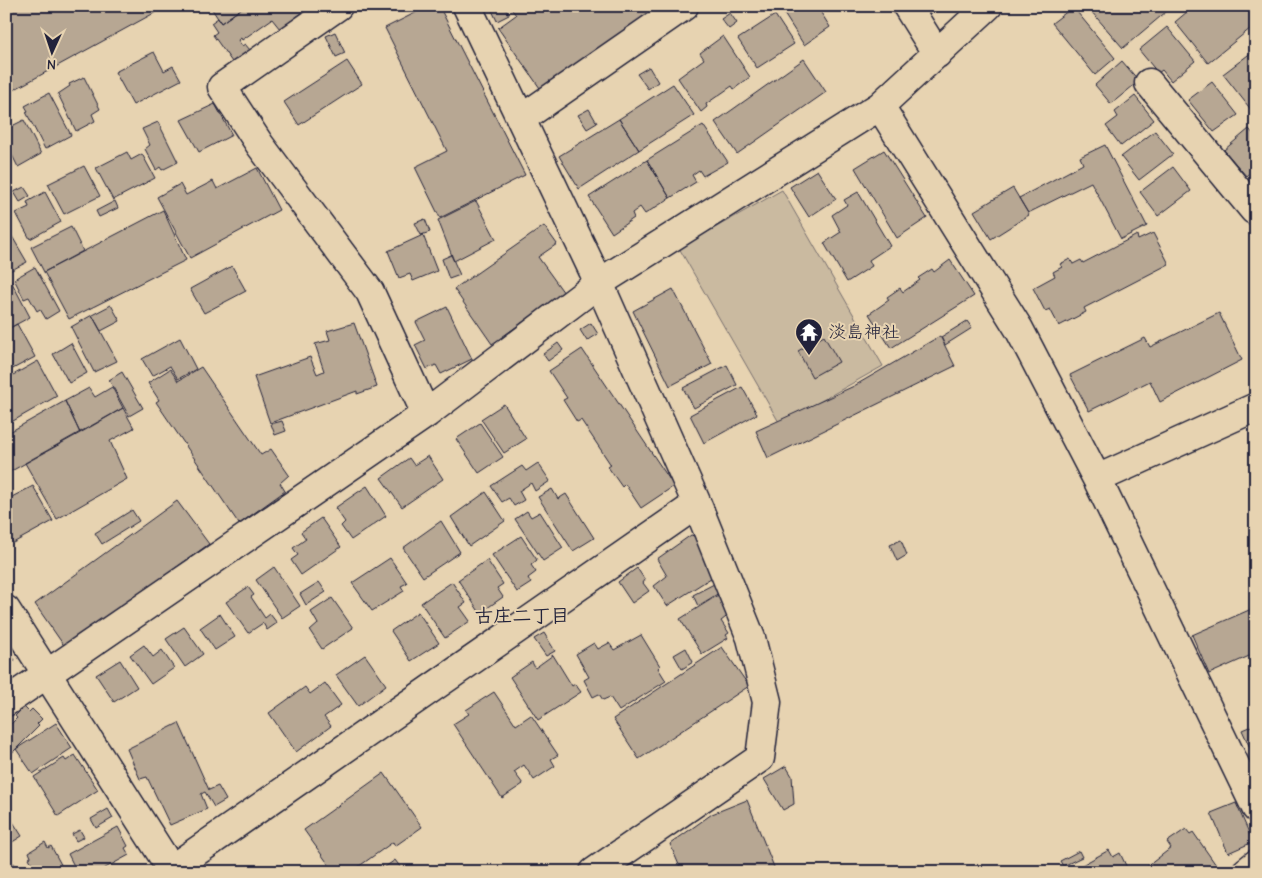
<svg xmlns="http://www.w3.org/2000/svg" width="1262" height="878" viewBox="0 0 1262 878" font-family="'Comic Neue','Klee One',sans-serif">
<style>
.green{fill:#cabaa0;stroke:#766e6e}
.building{fill:#b7a793;stroke:#22223b}
.lines{fill:none;stroke-linecap:round;stroke-linejoin:round}
.street-casing{stroke:#22223b;stroke-width:31}
.street{stroke:#e7d3b1;stroke-width:28}
.labels{text-anchor:middle;dominant-baseline:central;stroke-width:4;stroke-linejoin:round;paint-order:stroke}
.poi-label{font-size:18px;fill:#22223b;stroke:#e7d3b1;text-anchor:start}
.neighbourhood-label{font-size:19px;font-weight:bold;fill:#22223b;stroke:#e7d3b1}
</style>
<rect width="100%" height="100%" fill="#e7d3b1"/>
<filter id="ink" filterUnits="userSpaceOnUse"><feTurbulence type="fractalNoise" baseFrequency=".02" numOctaves="2"/><feDisplacementMap in="SourceGraphic" scale="10" xChannelSelector="R" yChannelSelector="G"/><feConvolveMatrix kernelMatrix="1 2 1 2 8 2 1 2 1" color-interpolation-filters="sRGB"/></filter>
<g filter="url(#ink)">
<!-- green -->
<path class="green" d="M782,190L883,366L780,424L679,248Z"/>
<!-- building -->
<path class="building" d="M6,6H167L6,94Z
M210,6H245L221,23Z
M245,6H299L303,12L280,29L272,19L242,40L241,38L238,40L242,46L245,44L250,50L232,62L213,35L217,32L211,23L218,18L221,23Z
M429,6H439L525,175L440,218L415,167L447,151L385,28Z
M490,6H504L509,15L497,21Z
M509,6H652L656,12L542,91L498,28L516,15Z
M779,6H820L818,8L830,27L804,45Z
M1094,6H1173L1123,48L1090,10Z
M1194,6H1256V24L1208,63L1175,22Z
M1073,7L1115,58L1095,75L1052,23Z
M730,13L737,23L729,29L721,19Z
M775,15L794,44L757,68L738,39Z
M1167,27L1195,61L1171,81L1162,70L1158,73L1139,50Z
M335,32L345,53L336,57L326,36Z
M723,36L750,77L734,89L732,86L706,104L707,107L701,112L678,78L704,59L700,53Z
M1256,49V116L1223,74Z
M154,52L164,71L173,66L181,80L133,105L115,72Z
M804,59L826,92L737,154L715,122Z
M347,61L362,84L299,125L284,102Z
M1122,61L1139,81L1111,104L1095,85Z
M649,67L658,82L648,89L637,74Z
M84,77L100,109L92,114L95,121L76,131L58,94L70,86L69,84Z
M1212,82L1238,115L1214,132L1188,100Z
M673,84L694,115L639,150L619,119Z
M49,93L71,135L45,149L26,112L28,111L25,106Z
M1135,96L1154,120L1121,146L1106,126L1118,117L1115,112Z
M215,104L232,135L199,152L181,120Z
M589,109L597,123L587,129L578,115Z
M619,119L639,150L579,189L559,156Z
M24,120L41,154L18,167L6,143V129Z
M158,122L178,162L162,170L160,167L156,170L145,149L150,145L142,129Z
M703,125L728,162L703,176L699,170L692,175L696,182L670,198L647,160Z
M1249,129L1256,137V174L1252,171L1246,176L1224,150Z
M1155,131L1173,154L1139,180L1121,157Z
M1105,145L1147,226L1121,239L1091,182L1028,213L1019,198L1083,164L1080,157Z
M884,150L927,218L897,238L855,168Z
M127,152L131,160L142,154L155,178L113,200L96,168Z
M647,160L670,198L645,214L640,207L632,213L634,218L612,233L589,197Z
M84,166L100,196L64,214L48,184Z
M1173,167L1191,191L1158,216L1140,192Z
M257,168L279,210L190,258L157,197L180,184L186,195L213,181L217,189Z
M817,170L836,199L809,217L790,187Z
M24,187L30,196L20,202L14,192Z
M1013,188L1029,215L991,239L974,211Z
M45,192L61,222L30,239L16,213L29,207L27,202Z
M858,192L890,246L869,260L872,266L847,282L824,243L841,232L832,215L847,205L844,200Z
M115,201L118,208L99,217L96,211Z
M476,201L496,239L454,261L438,220Z
M163,210L186,260L69,319L44,272Z
M425,219L430,232L421,235L415,223Z
M6,226L27,262L6,273Z
M544,226L557,244L538,257L564,293L492,344L454,289Z
M71,227L83,251L44,272L31,247Z
M1153,233L1169,264L1084,308L1086,312L1059,326L1050,309L1045,311L1033,288L1055,276L1053,272L1062,267L1060,264L1070,259L1073,264L1081,260L1083,263L1137,235L1138,240Z
M423,235L437,271L413,281L410,274L399,278L388,251Z
M451,255L460,275L449,279L442,259Z
M950,260L974,296L891,348L869,314L889,300L887,297L900,288L903,292L920,280L918,278L932,269L934,272Z
M232,266L246,291L204,313L190,289Z
M35,267L59,311L46,319L40,309L37,311L29,297L24,299L14,279Z
M10,279L30,317L6,330V281Z
M673,289L712,364L670,386L633,311Z
M111,305L120,321L101,331L92,315Z
M447,307L472,359L441,374L436,365L427,369L415,345L425,340L416,322Z
M1219,313L1242,360L1160,402L1150,381L1089,411L1070,375L1145,338L1150,347Z
M92,315L117,361L94,372L71,327Z
M967,321L972,328L945,345L941,337Z
M354,323L377,387L357,394V391L270,423L254,377L310,357L317,374L324,371L315,344L330,340L327,331Z
M591,323L598,334L587,341L580,330Z
M17,324L35,357L7,372L6,330Z
M824,336L839,362L812,377L798,351Z
M940,336L955,366L768,458L756,431L854,386Z
M180,338L196,369L178,379L170,366L152,376L142,359Z
M71,343L87,373L69,383L53,354Z
M558,343L563,350L548,361L543,354Z
M582,349L674,486L641,508L625,484L622,487L608,467L611,465L581,420L577,422L563,400L567,398L549,371Z
M38,361L57,396L6,425V379Z
M727,365L737,385L694,408L683,388Z
M201,367L261,455L271,449L289,475L280,483L285,491L239,524L156,402L159,400L148,383L170,369L178,381Z
M122,372L143,408L129,416L109,380Z
M112,387L123,408L80,433L65,401L89,388L95,397Z
M742,387L757,414L704,443L690,415Z
M65,401L80,433L6,474V434Z
M504,404L526,439L504,453L481,419Z
M123,408L134,428L110,441L127,479L57,519L25,463Z
M282,421L286,431L275,435L271,424Z
M480,423L503,457L479,473L456,439Z
M428,456L443,479L402,507L381,478L409,458L414,465Z
M538,463L550,481L535,491L531,483L519,491L524,500L514,506L509,498L502,502L491,486L522,466L526,471Z
M33,486L53,521L13,543L6,532V500Z
M367,486L386,516L351,540L341,526L345,522L335,508Z
M552,489L558,499L566,494L594,538L573,551L538,497Z
M486,492L505,521L469,546L451,517Z
M177,501L209,544L65,647L35,604Z
M132,510L139,521L102,544L95,533Z
M527,511L531,517L540,512L563,548L543,561L515,519Z
M321,518L341,547L301,575L291,560L298,555L293,548L306,539L301,532Z
M441,521L460,552L423,577L403,548Z
M691,535L700,538L714,576L667,606L654,586L667,576L657,559Z
M521,536L537,560L531,565L536,572L528,578L531,583L517,592L492,555Z
M901,540L907,555L897,561L890,545Z
M390,558L407,583L401,586L404,591L372,611L352,583Z
M487,560L503,584L497,588L503,597L480,613L458,580Z
M274,567L300,606L282,618L256,580Z
M637,568L645,580L643,583L649,591L632,603L618,582Z
M319,582L326,592L306,605L300,594Z
M452,582L466,603L460,607L470,621L445,638L421,603Z
M714,584L719,593L698,606L693,595Z
M248,587L254,595L251,597L265,618L270,614L277,623L267,630L263,623L248,633L226,602Z
M718,595L730,614L721,621L729,633L726,635L728,638L702,654L680,619Z
M332,598L353,628L322,649L310,631L318,624L311,612Z
M1256,607V653L1209,674L1192,635Z
M418,612L439,643L411,661L391,631Z
M220,614L235,637L215,650L200,628Z
M184,627L203,654L185,667L166,639Z
M544,633L555,651L546,656L534,639Z
M641,635L660,666L658,668L666,681L619,711L610,697L603,700L599,694L593,697L584,680L589,677L576,654L594,643L598,649L609,643L614,650Z
M144,645L153,657L162,650L174,668L151,684L130,655Z
M722,647L749,686L639,759L613,719Z
M6,648L15,660L6,667Z
M686,648L693,662L682,669L674,655Z
M365,655L386,685L358,706L336,675Z
M553,655L572,686L575,684L581,692L538,720L510,677L532,662L535,668Z
M120,660L137,687L114,702L96,675Z
M325,683L341,705L324,717L331,726L296,752L269,713L305,687L310,694Z
M494,692L516,725L531,715L558,755L551,759L555,766L534,780L524,765L514,772L523,784L502,798L453,724L469,714L466,710Z
M24,707L29,712L32,709L42,719L37,724L39,726L11,754L6,750V729L17,718L15,716Z
M56,723L72,748L33,774L16,749Z
M179,723L209,790L218,786L226,800L214,807L205,792L201,794L207,809L170,825L147,777L140,779L127,749Z
M1256,724V761L1242,730Z
M75,755L98,790L58,816L34,777L64,758L66,761Z
M786,766L792,776L794,804L783,810L764,779Z
M384,773L422,827L395,846L393,842L351,872H334L304,830Z
M747,800L776,872H682L670,844L712,814Z
M1236,803L1253,842L1228,853L1211,813Z
M108,809L113,818L96,828L91,819Z
M6,811L22,836L6,846Z
M118,827L128,846L125,848L129,855L98,872H77L68,854Z
M1186,829L1190,834L1193,832L1216,865L1208,872H1140L1171,848L1167,842Z
M80,830L84,837L76,841L72,834Z
M45,842L48,848L51,846L65,872H37L29,858L31,857L29,852Z
M1109,850L1113,857L1120,853L1129,872H1085L1082,865Z
M1079,851L1082,857L1063,866L1060,861Z
M395,860L404,872H378Z
M14,863L16,868L19,866L23,872H6V868Z"/>
<g class="lines">
<!-- street casing -->
<g class="street-casing">
<path id="street" d="M338,6L222,87L260,145L370,292L426,414
M467,6L599,283L697,504L751,638L767,702L760,758L594,872
M907,6L937,54
M1149,83L1254,210L1256,207
M880,106L1019,329L1097,479L1256,808
M521,119L684,6
M1097,479L1256,407
M6,610L173,872
M6,702L426,414L599,283L880,106L988,6
M167,872L697,504
M1246,872L1256,864"/>
</g>
<!-- street -->
<use href="#street" class="street"/>
</g>
</g>
<!-- icons -->
<defs>
<g id="temple-pin" transform="scale(1.4375)"><path d="M0 17L-7.5 6A9.5 9.5 0 1 1 7.5 6Z" fill="#22223b" stroke="#e7d3b1"/><path d="M0-6L5-2H3V0L6.5 2.5H4V6H1.5V3h-3V6H-4V2.5H-6.5L-3 0V-2H-5Z" fill="#fff"/></g>
</defs>
<g fill-rule="evenodd">
<use href="#temple-pin" x="809" y="332"/>
</g>
<g class="labels">
<!-- poi labels -->
<g class="poi-label">
<text x="828" y="332">淡島神社</text>
</g>
<!-- neighbourhood labels -->
<g class="neighbourhood-label">
<text x="522" y="616">古庄二丁目</text>
</g>
</g>
<!-- margin -->
<rect width="1262" height="878" fill="none" stroke="#e7d3b1" stroke-width="25"/>
<rect x="12" y="12" width="1237" height="853" fill="none" stroke="#22223b" stroke-width="2" filter="url(#ink)"/>
<!-- north arrow -->
<g transform="translate(52 52) rotate(183)" stroke="#e7d3b1" stroke-width="4" paint-order="stroke">
<path d="M0-4L9 19L0 12L-9 19Z" fill="#22223b"/>
<text y="-8" font-size="14" font-weight="bold" text-anchor="middle" fill="#22223b">N</text>
</g>
</svg>
